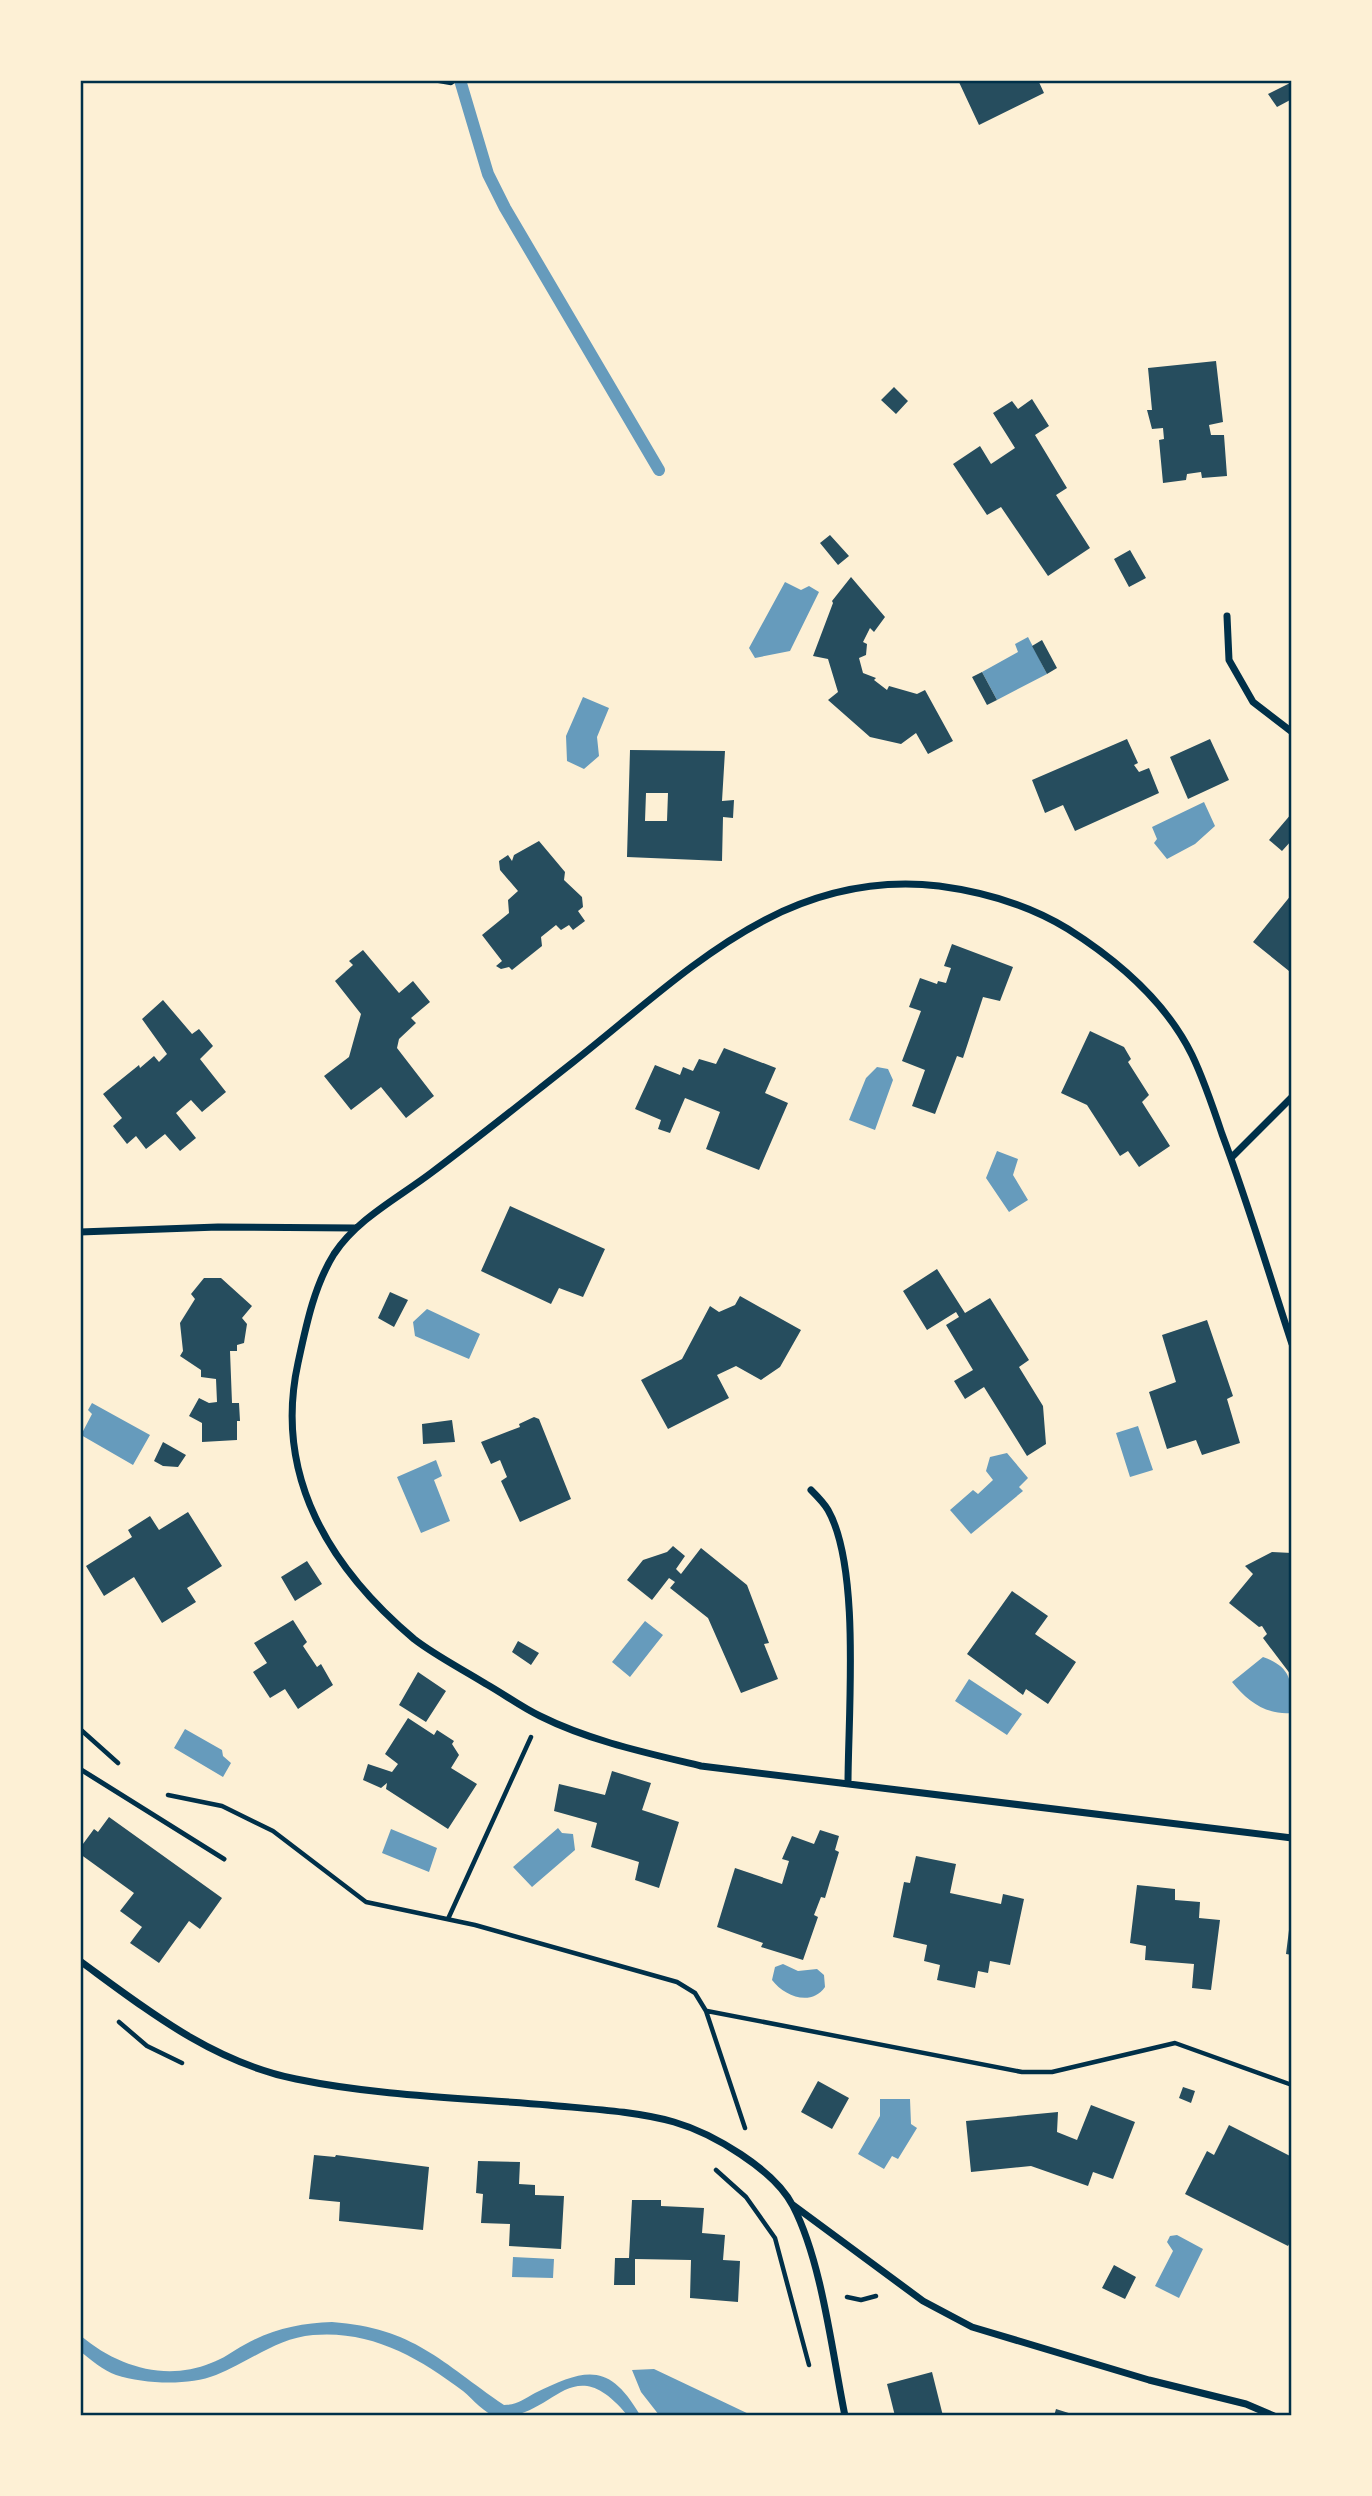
<svg xmlns="http://www.w3.org/2000/svg" width="1372" height="2496" viewBox="0 0 1372 2496" font-family="'Open Sans',sans-serif">
<style>
.water{fill:#669bbc}
.lines{fill:none;stroke-linecap:round;stroke-linejoin:round}
.stream{stroke:#669bbc;stroke-width:12}
.building{fill:#264d5e;fill-rule:evenodd}
.path{stroke:#003049;stroke-width:4.5}
.service{stroke:#003049;stroke-width:5}
.minor{stroke:#003049;stroke-width:7}
.neatline{fill:none;stroke:#003049;stroke-width:2.5}
</style>
<rect width="100%" height="100%" fill="#fdf0d5"/>
<!-- water -->
<path class="water" d="M785,582L801,590L809,586L819,592L790,651L755,658L749,648Z
M1028,637L1047,674L997,700L982,672L1018,652L1015,644Z
M583,697L609,708L597,737L599,756L584,769L567,761L566,736Z
M1204,802L1215,826L1195,844L1167,859L1154,843L1157,839L1152,827Z
M877,1067L888,1069L893,1080L875,1130L849,1120L866,1078Z
M997,1151L1018,1159L1013,1175L1028,1200L1009,1212L986,1178Z
M427,1309L480,1334L469,1359L415,1336L413,1322Z
M92,1403L150,1435L133,1465L81,1435L92,1414L88,1410Z
M1138,1426L1153,1470L1130,1477L1116,1433Z
M1007,1453L1028,1478L1019,1487L1023,1491L971,1534L950,1510L973,1490L978,1494L993,1480L986,1471L990,1457Z
M436,1460L442,1476L434,1480L450,1521L421,1533L397,1477Z
M645,1621L663,1635L630,1677L612,1662Z
M1263,1657C1294,1668 1292,1685 1291,1713C1266,1715 1247,1701 1232,1682Z
M969,1679L1022,1714L1007,1735L955,1701Z
M185,1729L222,1750L223,1756L231,1763L223,1777L174,1748Z
M558,1828L562,1833L573,1834L575,1850L532,1887L513,1867Z
M391,1829L437,1848L429,1872L382,1853Z
M783,1964L798,1971L817,1969L824,1975L825,1987C811,2007 784,1996 772,1980L775,1967Z
M880,2099H910L911,2124L917,2128L898,2159L892,2156L884,2169L858,2154L880,2116Z
M1177,2235L1203,2249L1179,2298L1155,2286L1173,2251L1167,2242L1170,2236Z
M513,2257L554,2259L553,2278L512,2277Z
M332,2322C414,2328 441,2362 504,2405C517,2405 524,2399 535,2393C586,2368 609,2362 640,2415H627C570,2346 553,2422 497,2416C484,2414 473,2399 463,2391C418,2357 371,2330 313,2335C277,2338 249,2362 216,2375C188,2386 145,2384 116,2375C103,2370 91,2360 81,2352V2336C117,2366 165,2382 211,2363C223,2359 233,2351 244,2345C272,2329 301,2323 332,2322Z
M654,2369L751,2415H659L641,2392L632,2370Z"/>
<g class="lines">
<!-- stream -->
<path class="stream" d="M460,80L488,174L505,208L659,470"/>
</g>
<!-- building -->
<path class="building" d="M958,80H1038L1044,93L979,125Z
M1292,82V99L1277,107L1268,94Z
M1216,361L1223,422L1209,425L1211,435H1224L1227,476L1202,478L1201,472L1187,474L1186,480L1163,483L1159,440L1164,439L1163,428L1152,429L1147,410H1152L1148,368Z
M894,387L908,401L896,414L881,400Z
M1032,399L1049,426L1035,435L1067,488L1056,495L1090,548L1048,576L1001,507L987,515L953,464L980,446L991,464L1015,448L993,413L1012,401L1018,409Z
M830,535L849,556L838,565L820,543Z
M1130,550L1146,578L1129,587L1114,559Z
M851,577L885,617L874,632L870,628L863,642L867,644L866,655L859,658L863,673L876,678L874,680L887,690L889,686L917,694L925,690L953,741L928,754L916,733L901,744L870,737L828,700L838,692L828,659L813,656L833,603L832,601Z
M1042,640L1057,668L1047,674L1032,646Z
M982,672L997,700L987,705L972,677Z
M1127,739L1138,763L1134,765L1139,772L1149,768L1159,793L1075,831L1063,805L1045,813L1032,780Z
M1210,739L1229,780L1188,799L1170,757Z
M630,750L725,751L722,801L734,800L733,818L723,817L722,861L627,857ZM646,793H668L667,821H645Z
M1292,813V840L1282,851L1269,840Z
M539,841L565,872L564,880L582,897L583,907L578,911L585,921L573,930L569,925L561,930L556,925L541,937L542,946L512,970L509,967L501,969L496,966L502,961L482,935L509,913L508,900L518,891L500,870L499,861L508,855L512,861L514,855Z
M1292,894V968L1289,971L1253,942Z
M952,944L1013,967L1000,1001L983,997L963,1058L957,1056L935,1114L912,1106L925,1070L902,1061L921,1011L909,1007L920,978L937,984L938,981L946,983L951,968L944,966Z
M363,950L399,993L413,981L430,1002L411,1018L416,1023L399,1039L397,1048L434,1096L406,1118L381,1087L351,1110L324,1076L349,1057L361,1014L335,981L353,965L349,961Z
M163,1000L192,1034L199,1029L213,1046L200,1059L226,1092L202,1112L191,1100L176,1113L196,1138L180,1151L165,1134L146,1149L136,1136L127,1144L113,1126L122,1118L103,1094L139,1065L140,1068L154,1056L159,1062L167,1054L142,1019Z
M1090,1031L1124,1047L1131,1059L1128,1062L1149,1095L1142,1102L1170,1146L1139,1167L1128,1151L1120,1156L1087,1105L1061,1093Z
M724,1048L776,1068L765,1093L788,1103L759,1170L706,1149L720,1112L685,1098L670,1133L658,1129L661,1120L635,1109L655,1065L680,1075L683,1067L693,1071L699,1059L716,1064Z
M510,1206L605,1249L583,1297L559,1288L551,1304L481,1271Z
M937,1269L965,1313L990,1298L1029,1360L1019,1367L1043,1406L1046,1444L1027,1456L984,1387L965,1399L954,1381L973,1370L946,1325L959,1317L956,1312L927,1330L903,1291Z
M204,1278H221L252,1306L242,1318L247,1324L244,1343L237,1345V1351H230L232,1403H239L240,1421H237V1440L202,1442V1423L189,1416L199,1398L209,1403L217,1402L216,1379L201,1377V1370L180,1356L183,1351L180,1323L195,1299L191,1294Z
M390,1292L408,1300L394,1327L378,1318Z
M740,1296L801,1330L780,1367L761,1380L736,1366L717,1375L729,1398L668,1429L641,1380L682,1359L710,1306L719,1312L735,1305Z
M1207,1320L1233,1396L1227,1399L1240,1443L1202,1455L1196,1440L1167,1449L1149,1392L1176,1382L1162,1335Z
M534,1417L539,1419L571,1499L520,1522L501,1481L507,1477L500,1460L491,1464L481,1442L520,1427L519,1424Z
M452,1420L455,1442L423,1444L422,1424Z
M163,1442L186,1455L178,1467L163,1466L154,1461Z
M188,1512L222,1566L187,1588L196,1602L162,1623L134,1577L104,1596L86,1566L132,1537L128,1530L150,1516L159,1530Z
M673,1546L685,1556L676,1569L681,1574L701,1548L747,1585L769,1643L764,1644L778,1679L741,1693L708,1618L670,1588L675,1582L669,1578L652,1600L627,1580L643,1560L667,1552Z
M1272,1552L1292,1553L1291,1675L1263,1638L1267,1634L1262,1626L1259,1627L1229,1603L1253,1574L1245,1566Z
M307,1561L322,1584L295,1601L281,1577Z
M1012,1591L1048,1616L1035,1634L1076,1662L1048,1704L1026,1689L1023,1695L967,1654Z
M293,1620L307,1642L303,1646L317,1667L321,1664L333,1685L298,1709L285,1689L270,1698L253,1672L267,1663L254,1643Z
M518,1641L539,1653L531,1665L512,1652Z
M418,1672L446,1691L426,1722L399,1705Z
M408,1718L434,1735L437,1730L454,1741L452,1744L459,1755L451,1768L477,1784L448,1829L386,1789L387,1783L381,1788L363,1780L368,1764L392,1772L398,1764L385,1754Z
M612,1771L651,1783L642,1810L679,1822L659,1888L635,1880L639,1862L591,1847L597,1823L554,1811L559,1784L605,1795Z
M109,1817L222,1898L200,1929L189,1921L159,1963L130,1943L142,1927L120,1911L134,1893L80,1854V1848L94,1829L98,1832Z
M820,1830L839,1836L835,1850L839,1852L825,1898L821,1897L814,1915L818,1917L803,1960L761,1947L763,1943L717,1927L735,1868L782,1884L789,1861L782,1859L792,1836L814,1844Z
M916,1856L956,1864L950,1893L1001,1904L1003,1894L1024,1899L1010,1965L990,1961L988,1973L978,1971L975,1988L937,1980L940,1965L924,1961L927,1945L893,1937L904,1882L910,1883Z
M1137,1885L1175,1889V1900L1200,1902L1199,1918L1220,1920L1211,1990L1192,1988L1194,1964L1145,1960L1146,1946L1130,1943Z
M1290,1922H1292V1955L1286,1954Z
M818,2081L849,2098L832,2129L801,2112Z
M1183,2087L1195,2091L1191,2103L1179,2098Z
M1091,2105L1135,2122L1113,2179L1093,2172L1088,2186L1031,2166L971,2172L966,2121L1058,2112L1057,2132L1077,2140Z
M1229,2125L1292,2157V2239L1288,2246L1185,2194L1207,2151L1214,2155Z
M314,2155L335,2157L336,2155L429,2167L423,2230L339,2221L340,2202L309,2199Z
M478,2161L520,2162L519,2184L535,2185V2195L564,2196L561,2249L509,2246L510,2224L481,2223L483,2194L476,2193Z
M632,2200H661V2206L704,2208L702,2233L725,2235L723,2260L740,2261L738,2302L690,2298L691,2260L635,2259V2285H614L615,2258H629Z
M1114,2265L1136,2277L1125,2299L1102,2288Z
M932,2372L943,2416H895L887,2384Z
M1056,2409L1075,2415V2416H1054Z"/>
<g class="lines">
<!-- path -->
<path class="path" d="M434,80L451,83L455,80
M80,1729L118,1763
M168,1795L222,1806L273,1831L366,1902L475,1925L677,1982L695,1993L706,2011L745,2128
M448,1919L531,1737
M707,2011L1022,2072H1052L1175,2043L1292,2085
M119,2022L147,2046L182,2063
M716,2170L746,2197L775,2238L809,2365
M847,2297L861,2300L876,2296"/>
<!-- service -->
<path class="service" d="M80,1769L224,1859"/>
<!-- minor -->
<path class="minor" d="M1227,616L1229,660L1253,702L1292,732
M1231,1158L1292,1097
M80,1232L218,1227L355,1228
M1292,1344C1269,1274 1248,1203 1222,1134C1213,1107 1204,1080 1192,1055C1166,1002 1117,960 1068,929C1029,905 984,892 939,886C783,868 685,974 572,1063C525,1100 478,1138 431,1173C398,1198 357,1219 334,1254C314,1286 306,1326 298,1363C273,1477 331,1569 414,1639C436,1656 462,1669 486,1684C504,1694 521,1707 540,1716C590,1741 647,1753 701,1766L1292,1838
M811,1490C817,1496 824,1503 828,1510C861,1568 848,1715 848,1784
M80,1961C147,2010 212,2062 296,2079C378,2096 465,2098 548,2105C590,2109 634,2111 674,2122C712,2133 774,2169 793,2206C822,2262 832,2352 845,2416
M793,2205L923,2301L972,2327L1149,2380L1246,2404L1274,2416"/>
</g>
<!-- border -->
<rect width="1372" height="2496" fill="none" stroke="#fdf0d5" stroke-width="164"/>
<rect x="82" y="82" width="1208" height="2332" class="neatline"/>
</svg>
